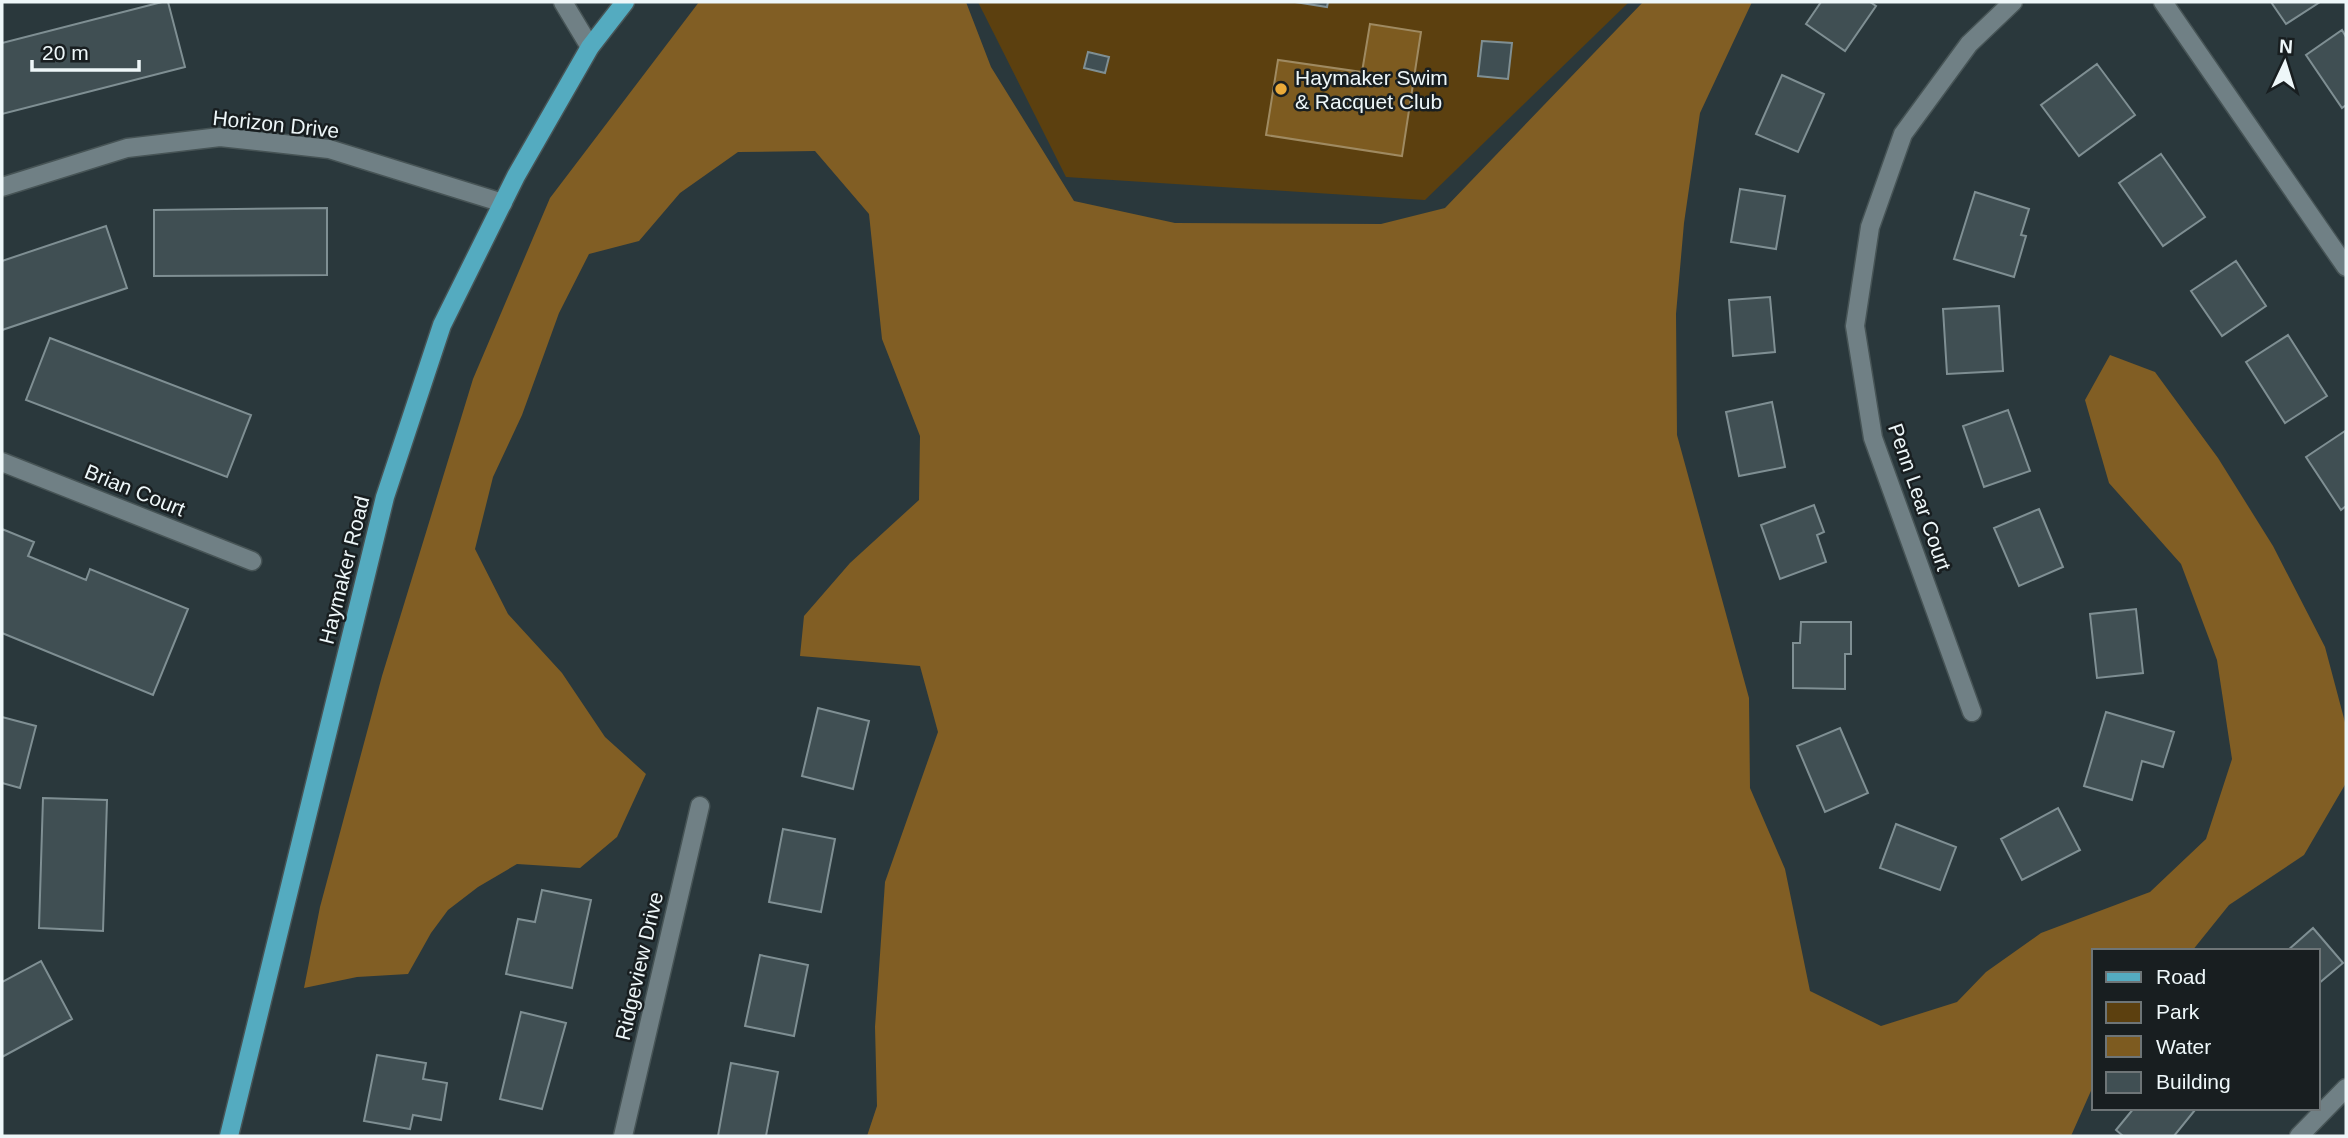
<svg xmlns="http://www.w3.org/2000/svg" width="2348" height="1138" viewBox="0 0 2348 1138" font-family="Helvetica,sans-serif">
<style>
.green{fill:#5c400f}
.forest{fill:#815e24}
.water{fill:#7d5b20;stroke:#9f8a61;stroke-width:2}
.building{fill:#404f53;stroke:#7f8f93;stroke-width:2}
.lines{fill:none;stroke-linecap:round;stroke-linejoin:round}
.minor-casing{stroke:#475456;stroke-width:21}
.major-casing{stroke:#475456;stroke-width:21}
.minor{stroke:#708085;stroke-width:18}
.major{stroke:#54abc0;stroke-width:18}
.poi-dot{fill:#eaaa39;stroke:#181e20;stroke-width:2.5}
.labels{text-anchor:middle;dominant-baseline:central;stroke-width:5;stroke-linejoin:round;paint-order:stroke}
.poi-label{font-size:21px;fill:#eef7f9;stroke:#181e20;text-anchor:start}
.street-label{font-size:21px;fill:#eef7f9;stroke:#181e20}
</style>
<rect width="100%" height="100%" fill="#2a383c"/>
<!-- green -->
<path class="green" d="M978,2H1629L1425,200L1066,177Z"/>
<!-- forest -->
<path class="forest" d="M699,2H966L991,67L1074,201L1175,223L1381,224L1445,208L1643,2H1752L1700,113L1684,223L1676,314L1677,435L1749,698L1750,788L1785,869L1810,991L1881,1026L1957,1002L1986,972L2041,933L2150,892L2206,839L2232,759L2217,660L2181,564L2109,483L2085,400L2110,355L2155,372L2218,458L2273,546L2325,647L2346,726V783L2304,855L2229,905L2192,951H2094V1084L2071,1136H867L877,1106L875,1027L885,882L938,732L920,666L800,656L804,616L850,563L919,500L920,436L882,339L869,214L815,151L738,152L680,193L639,241L589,254L559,313L522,415L493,477L475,549L508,614L562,673L605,737L646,774L617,837L580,868L517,864L478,887L448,910L431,933L408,974L357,977L304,988L320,907L382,676L473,379L550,198Z"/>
<!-- water -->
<path class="water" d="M1370,24L1421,32L1402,156L1266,135L1278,60L1362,72Z"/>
<!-- building -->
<path class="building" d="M162,2H168L185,67L2,114V43Z
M1295,2H1328L1327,7Z
M1821,2H1870L1876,6L1845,51L1806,24Z
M2271,2H2320L2286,24Z
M2342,30L2346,37V105L2342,108L2306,55Z
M1482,41L1512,43L1508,79L1478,76Z
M1088,52L1109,57L1105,73L1084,68Z
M2097,64L2135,115L2079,156L2041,105Z
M1782,75L1824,94L1798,152L1756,134Z
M2161,154L2205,217L2163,246L2119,183Z
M1740,189L1785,196L1776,249L1731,242Z
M1975,192L2029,209L2021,235L2026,236L2014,277L1954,259Z
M327,208V275L154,276V210Z
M106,226L127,288L2,330V261Z
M2236,261L2266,306L2222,336L2191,291Z
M1770,297L1775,352L1733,356L1729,300Z
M1999,306L2003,371L1947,374L1943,309Z
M2288,335L2327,396L2285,423L2246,362Z
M50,338L251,415L227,477L26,400Z
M1772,402L1785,467L1739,476L1726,412Z
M2008,410L2030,471L1984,487L1963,426Z
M2345,431L2346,506L2341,510L2306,457Z
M1814,505L1824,532L1817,535L1826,562L1780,579L1761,525Z
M2039,509L2063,567L2019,586L1994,528Z
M2,529L34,542L28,556L86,580L90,569L188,609L153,695L2,633Z
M2136,609L2143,673L2097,678L2090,614Z
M1801,622H1851V654H1845V689L1793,688V643H1800Z
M818,708L869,721L853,789L802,776Z
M2106,712L2174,732L2163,767L2142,761L2132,800L2084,786Z
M2,717L36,726L20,788L2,783Z
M1840,728L1868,793L1825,812L1797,746Z
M43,798L107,800L103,931L39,928Z
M2058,808L2080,850L2022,880L2001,839Z
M1896,824L1956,847L1940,890L1880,868Z
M783,829L835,839L821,912L769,902Z
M542,890L591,900L572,988L506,974L518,919L535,922Z
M2313,928L2343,963L2318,984V951H2287Z
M760,955L808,965L794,1036L745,1026Z
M41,961L72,1019L2,1057V982Z
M521,1012L566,1023L542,1109L500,1099Z
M377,1055L426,1063L423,1079L447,1083L441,1120L413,1115L410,1129L364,1121Z
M731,1063L778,1072L766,1136H718Z
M2134,1108H2193L2195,1110L2174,1136H2123L2116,1130Z"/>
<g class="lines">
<!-- minor casing -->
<g class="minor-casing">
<path id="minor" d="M563,2L590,47
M2163,2L2346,267
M2,187L127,148L220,137L329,149L503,203
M2,462L252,561
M1972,712L1873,438L1855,326L1870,227L1903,134L1969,44L2013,2
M623,1136L700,806
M2299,1136L2346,1088"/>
</g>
<!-- major casing -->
<g class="major-casing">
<path id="major" d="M229,1136L385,497L442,325L516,176L590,47L625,2"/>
</g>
<!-- minor -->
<use href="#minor" class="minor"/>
<!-- major -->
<use href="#major" class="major"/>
</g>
<!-- markers -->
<circle class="poi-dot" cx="1281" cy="89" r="7"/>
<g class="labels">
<!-- poi labels -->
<g class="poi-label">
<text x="1295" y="77">Haymaker Swim<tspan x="1295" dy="24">&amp; Racquet Club</tspan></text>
</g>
<!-- street labels -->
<g class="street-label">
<text transform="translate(276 124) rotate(6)">Horizon Drive</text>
<text transform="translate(135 490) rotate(22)">Brian Court</text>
<text transform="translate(1920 497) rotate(71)">Penn Lear Court</text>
<text transform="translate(344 570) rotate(-76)">Haymaker Road</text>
<text transform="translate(639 966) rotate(-77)">Ridgeview Drive</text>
</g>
</g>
<!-- border -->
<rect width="2348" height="1138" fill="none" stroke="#eef7f9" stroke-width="7"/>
<!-- legend -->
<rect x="2092" y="949" width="228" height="161" fill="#181e20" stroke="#6e7577" stroke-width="2"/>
<rect x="2106" y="972" width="35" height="10" fill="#54abc0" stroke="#6e7577" stroke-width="2"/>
<text x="2156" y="984" font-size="21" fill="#eef7f9">Road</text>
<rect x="2106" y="1002" width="35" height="21" fill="#5c400f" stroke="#6e7577" stroke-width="2"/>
<text x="2156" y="1019" font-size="21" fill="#eef7f9">Park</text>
<rect x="2106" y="1036" width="35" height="21" fill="#7d5b20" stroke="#6e7577" stroke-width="2"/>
<text x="2156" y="1054" font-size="21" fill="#eef7f9">Water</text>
<rect x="2106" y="1072" width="35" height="21" fill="#404f53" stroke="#6e7577" stroke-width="2"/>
<text x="2156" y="1089" font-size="21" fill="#eef7f9">Building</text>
<!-- north arrow -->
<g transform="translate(2285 63) rotate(4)" stroke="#181e20" stroke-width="5" paint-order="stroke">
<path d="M0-5L12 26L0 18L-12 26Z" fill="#eef7f9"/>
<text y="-10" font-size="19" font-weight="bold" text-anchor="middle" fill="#eef7f9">N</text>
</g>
<!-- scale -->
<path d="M32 60v10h107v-10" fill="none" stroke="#eef7f9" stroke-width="3.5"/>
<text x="42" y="60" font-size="21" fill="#eef7f9" stroke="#181e20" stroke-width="5" paint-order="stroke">20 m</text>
</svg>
